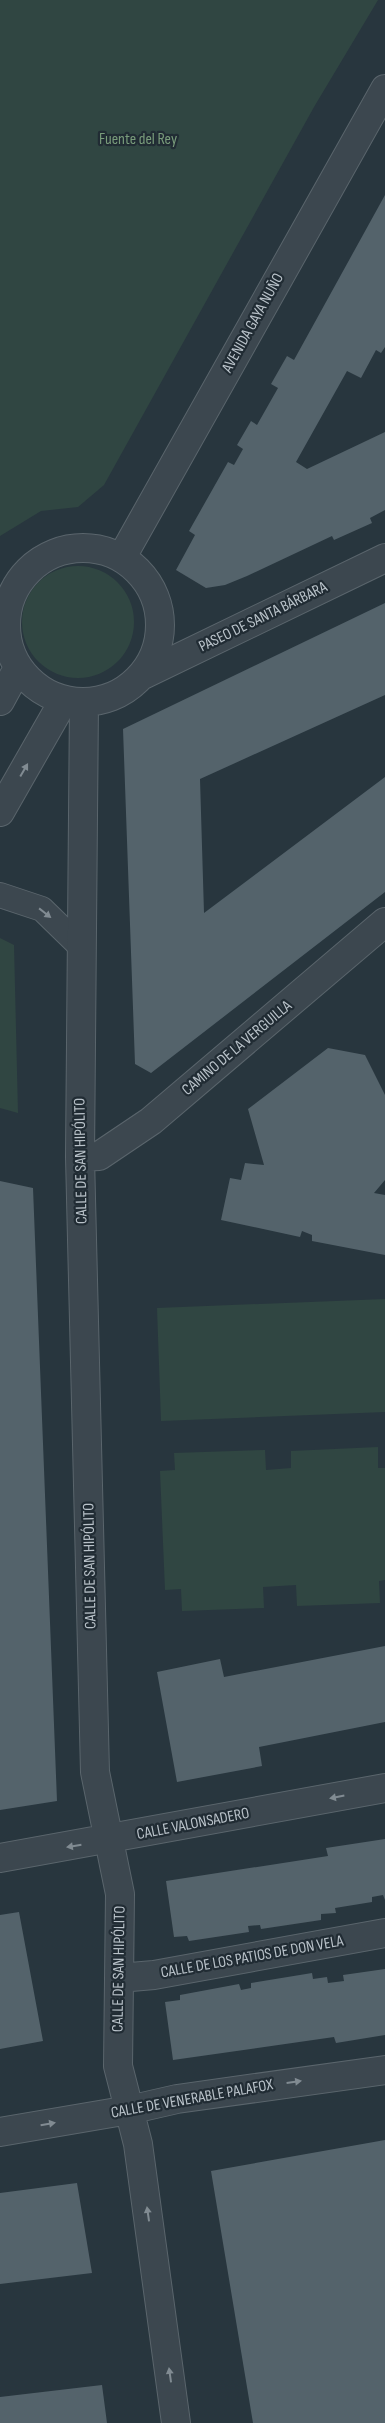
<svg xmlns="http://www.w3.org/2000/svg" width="385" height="2423" viewBox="0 0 385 2423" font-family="'Sofia Sans Condensed',sans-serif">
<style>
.green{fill:#304642}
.building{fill:#54636b}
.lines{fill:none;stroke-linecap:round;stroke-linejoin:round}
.lane-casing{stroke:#5a656c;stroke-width:26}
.street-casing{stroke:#5a656c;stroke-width:30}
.lane{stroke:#3c474f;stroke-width:24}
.street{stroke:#3c474f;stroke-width:28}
.oneway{fill:#818b92}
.labels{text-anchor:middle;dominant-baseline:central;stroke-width:4.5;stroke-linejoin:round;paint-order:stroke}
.park-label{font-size:16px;fill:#799c7b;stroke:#212c34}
.street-label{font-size:16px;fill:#b9c2c9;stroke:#212c34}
</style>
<rect width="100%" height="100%" fill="#28363e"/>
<!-- green -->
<path class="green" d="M0,0H378L314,107L104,485L78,507L41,511L0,536Z
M22 622a56 56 0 1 1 112 0a56 56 0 1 1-112 0Z
M0,938L14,945L18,1113L0,1108Z
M385,1299V1412L161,1421L157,1308Z
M378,1447V1468H385V1580L379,1581L380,1603L297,1606L296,1585L263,1587L264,1608L182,1611L181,1589L165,1590L160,1471L175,1470L174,1453L265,1450L266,1470L291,1468V1451Z"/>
<!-- building -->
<path class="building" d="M385,195V347L381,353L376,350L361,378L347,371L296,462L307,469L385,432V510L370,518L372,523L334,540L332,536L247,576L225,585L206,588L176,570L195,535L189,531L228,462L234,465L243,449L237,445L251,421L257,425L278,388L271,384L287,356L294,360Z
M385,603V695L200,779L204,913L385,777V892L151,1073L135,1064L123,729Z
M328,1048L365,1055L385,1095V1180L374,1193L385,1195V1255L312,1241V1235L302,1231L300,1237L221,1220L230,1178L241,1180L245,1163L264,1165L248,1109Z
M0,1181L33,1188L57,1801L0,1810Z
M385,1646V1722L259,1747L262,1766L177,1782L157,1672L220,1659L224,1677Z
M385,1839V1900L383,1895L372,1897V1902L335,1908L336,1913L321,1914V1920L261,1929L260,1925L248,1926L249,1932L189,1941L187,1936L174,1937L166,1881L328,1856L326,1848Z
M19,1912L43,2041L0,2049V1915Z
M385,1969V2035L336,2043L334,2037L173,2060L165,2002L180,2000V1995L239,1984L241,1990L251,1988V1983L312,1973L313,1979L327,1977L328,1983L344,1981L343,1975Z
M385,2140V2423H253L211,2171Z
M77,2183L92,2273L0,2284V2193Z
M102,2385L107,2423H0V2397Z"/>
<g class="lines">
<!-- lane casing -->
<g class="lane-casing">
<path id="lane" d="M0,895L42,909L81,947"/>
</g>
<!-- street casing -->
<g class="street-casing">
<path id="street" d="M6 625a77 77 0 1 1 154 0a77 77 0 1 1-154 0Z
M122,557L385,89
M141,676L385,558
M0,701L18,668
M84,702L80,1157L95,1772L120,1894L118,2066L138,2144L176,2423
M0,812L64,700
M80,1157L99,1156L151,1121L385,922
M0,1858L385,1788
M119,1978L154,1975L385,1933
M0,2132L129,2110L177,2099L385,2070"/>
</g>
<!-- lane -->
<use href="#lane" class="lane"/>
<!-- street -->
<use href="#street" class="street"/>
</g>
<!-- one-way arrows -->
<defs><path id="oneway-solid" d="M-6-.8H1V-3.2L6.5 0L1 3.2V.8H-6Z" transform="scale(1.25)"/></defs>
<g class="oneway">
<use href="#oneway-solid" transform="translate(24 770) rotate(-60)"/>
<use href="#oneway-solid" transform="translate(45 913) rotate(38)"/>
<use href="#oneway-solid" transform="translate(337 1797) rotate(169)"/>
<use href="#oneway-solid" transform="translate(74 1846) rotate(171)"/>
<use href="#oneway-solid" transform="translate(294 2082) rotate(-8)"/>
<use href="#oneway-solid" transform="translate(48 2124) rotate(-10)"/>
<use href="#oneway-solid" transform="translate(148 2214) rotate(-98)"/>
<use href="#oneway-solid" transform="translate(170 2375) rotate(-98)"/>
</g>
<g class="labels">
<!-- park labels -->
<g class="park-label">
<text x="138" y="139">Fuente del Rey</text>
</g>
<!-- street labels -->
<g class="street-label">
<text transform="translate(253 323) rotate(-61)">AVENIDA GAYA NUÑO</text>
<text transform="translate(263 617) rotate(-26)">PASEO DE SANTA BÁRBARA</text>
<text transform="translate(237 1048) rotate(-40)">CAMINO DE LA VERGUILLA</text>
<text transform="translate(81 1161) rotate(-91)">CALLE DE SAN HIPÓLITO</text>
<text transform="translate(90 1566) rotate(-91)">CALLE DE SAN HIPÓLITO</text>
<text transform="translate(193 1824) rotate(-11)">CALLE VALONSADERO</text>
<text transform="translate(252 1957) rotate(-10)">CALLE DE LOS PATIOS DE DON VELA</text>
<text transform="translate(119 1969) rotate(-89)">CALLE DE SAN HIPÓLITO</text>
<text transform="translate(192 2099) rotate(-10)">CALLE DE VENERABLE PALAFOX</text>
</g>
</g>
</svg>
